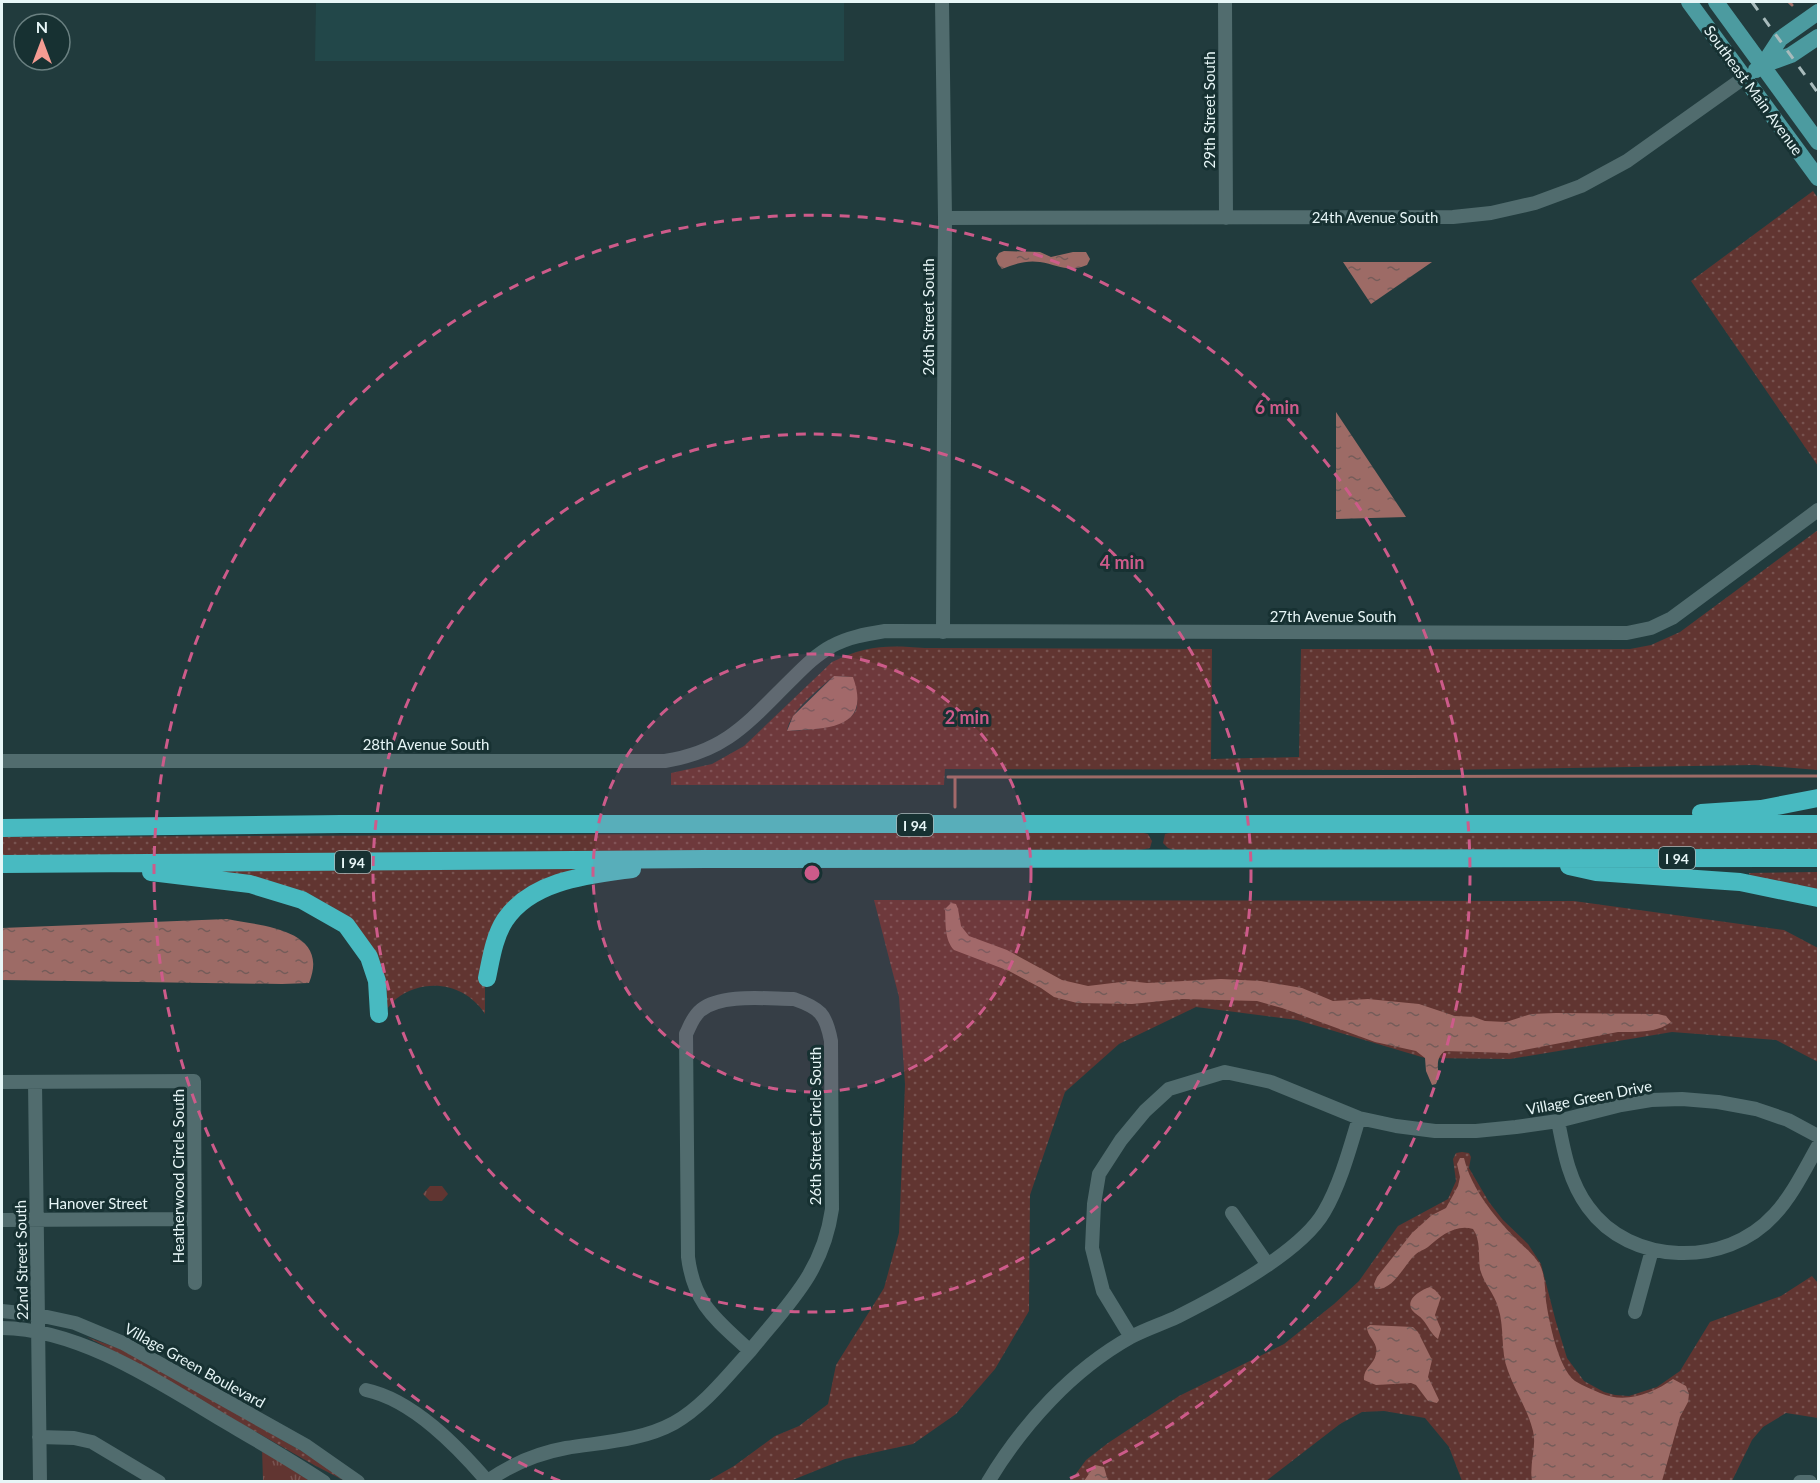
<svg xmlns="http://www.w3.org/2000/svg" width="1820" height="1483" viewBox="0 0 1820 1483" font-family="Lato,sans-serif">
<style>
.built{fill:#224749}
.grass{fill:url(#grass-dots);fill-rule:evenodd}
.park{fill:url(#park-tufts)}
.water{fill:url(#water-ripples)}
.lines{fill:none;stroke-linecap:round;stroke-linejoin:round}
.stream{stroke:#9d6b66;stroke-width:3}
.minor{stroke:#516c6e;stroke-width:14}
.major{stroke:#4c9ba0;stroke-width:16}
.highway{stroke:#48bac1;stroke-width:18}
.rail{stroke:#a8bbbc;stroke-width:3;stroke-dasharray:10 10;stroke-linecap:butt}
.ring{fill:none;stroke:#cd5b8a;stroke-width:3;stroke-dasharray:10 8}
.labels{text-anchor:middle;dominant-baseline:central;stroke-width:6;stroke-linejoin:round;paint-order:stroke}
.shield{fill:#173132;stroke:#a9bbbc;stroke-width:1.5}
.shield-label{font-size:14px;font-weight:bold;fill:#e7f6f7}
.street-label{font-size:15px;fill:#e7f6f7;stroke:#173132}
.centre{fill:#cd5b8a;stroke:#173132;stroke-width:3}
.ring-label{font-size:18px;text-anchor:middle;font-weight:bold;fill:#cd5b8a;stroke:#173132;stroke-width:6;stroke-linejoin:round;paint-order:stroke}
</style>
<defs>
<pattern id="grass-dots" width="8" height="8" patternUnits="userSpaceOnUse" patternTransform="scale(1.5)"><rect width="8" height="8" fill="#613531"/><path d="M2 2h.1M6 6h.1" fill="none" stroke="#785350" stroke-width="1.8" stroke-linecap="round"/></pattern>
<pattern id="park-tufts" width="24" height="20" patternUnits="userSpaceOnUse" patternTransform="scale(1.5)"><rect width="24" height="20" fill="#613531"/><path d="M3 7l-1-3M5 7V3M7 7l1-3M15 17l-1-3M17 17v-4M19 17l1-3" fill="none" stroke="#785350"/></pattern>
<pattern id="water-ripples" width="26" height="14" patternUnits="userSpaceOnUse" patternTransform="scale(1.5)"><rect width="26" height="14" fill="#9d6b66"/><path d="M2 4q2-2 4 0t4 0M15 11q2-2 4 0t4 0" fill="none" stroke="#755c59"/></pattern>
</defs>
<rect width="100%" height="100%" fill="#213b3d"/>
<!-- built -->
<path class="built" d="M316,2H844V61H315Z"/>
<!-- grass -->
<path class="grass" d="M1813,191L1818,198V466L1691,281Z
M1818,530V770L1755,765L1441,770L945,769L944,785H671V773L712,764L744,746L832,662C867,645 887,645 925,648L1212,649L1211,759L1299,757L1301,649H1630L1651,645L1680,632ZM834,676L853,677C854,685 858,696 857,705C855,729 806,730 787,731C789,712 820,688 834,676Z
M1139,832L1148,834L1152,841L1150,848L1135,851L2,857V837Z
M1174,832L1818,833V849L1177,851L1168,848L1163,843L1165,834Z
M578,868L535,884L485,966V1014C465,983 425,977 396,999C391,1003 387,1009 383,1014L355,927L205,871Z
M1818,872V890L1750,877L1749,873Z
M874,900L1574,901L1784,930L1818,948V1062L1776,1040L1672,1032L1510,1059L1425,1058L1297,1020L1196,1007L1119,1044L1065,1092L1030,1195L1029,1311L995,1369L956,1414L913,1444L845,1459L790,1481L706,1482L734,1466L775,1436L799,1426L828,1404L836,1365L884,1288L899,1233L905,1084L899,997Z
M1462,1152L1469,1153L1471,1157L1469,1168L1489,1202L1503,1220L1528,1244L1541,1264L1556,1322L1567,1358L1584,1381L1604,1392L1615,1395L1629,1396L1657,1387L1680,1371L1710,1322L1781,1296L1812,1276L1818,1283V1418L1786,1413L1763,1427L1752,1440L1732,1481H1462L1449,1447L1425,1418L1384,1411L1362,1412L1340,1424L1266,1481L1070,1482L1086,1460L1108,1443L1179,1396L1284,1344L1334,1304L1359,1281L1398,1226L1448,1199L1456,1181L1453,1159L1456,1153Z
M87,1337L132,1353L329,1467L350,1481H345L314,1465L123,1356Z"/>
<!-- park -->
<path class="park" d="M430,1186H442L448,1194L442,1201H430L423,1194Z
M262,1448L310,1481H263Z"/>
<!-- water -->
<path class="water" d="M1004,251L1040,252L1051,257L1073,252H1086L1090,259L1087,265C1069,273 1058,265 1040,262C1026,260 1014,264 1002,269L998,264L996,258L999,253Z
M1343,262H1432L1371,304Z
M1336,412L1406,517L1336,519Z
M834,676L853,677C872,731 826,728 787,731L793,716Z
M951,903L956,904L958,909L961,926L969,936L1007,950L1062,980L1088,986L1129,981L1147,983L1221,979L1261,981L1302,988L1333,1001L1368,999L1419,1004L1455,1016L1474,1017L1485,1021L1506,1022L1531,1014L1556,1013L1658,1014L1666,1016L1671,1022C1658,1033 1635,1032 1618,1032L1509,1053L1445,1051C1432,1060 1442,1073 1436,1084L1432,1085L1426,1071L1425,1058L1416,1051L1375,1042L1282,1008L1257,1001L1182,999L1132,1004L1077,1003L1054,997L1041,988L1009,971L954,950C944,939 946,923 945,909Z
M227,919C262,926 331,929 309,983L282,984L2,980V928Z
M1460,1158H1464C1471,1188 1494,1216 1515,1238C1523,1246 1534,1255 1540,1265C1545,1275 1545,1289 1546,1301C1549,1321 1558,1368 1575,1381C1583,1386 1592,1389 1600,1393C1625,1404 1652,1394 1673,1379L1686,1386L1689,1394L1688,1402L1680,1417L1662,1481H1532C1529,1463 1537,1447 1533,1431C1528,1410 1515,1391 1508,1371C1500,1351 1505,1328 1498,1307C1494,1293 1484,1284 1480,1269C1478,1256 1481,1240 1473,1229C1455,1224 1441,1236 1428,1247C1424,1250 1419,1251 1416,1254C1404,1264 1394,1291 1375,1289L1374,1284L1377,1277L1412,1233L1432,1215L1446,1208L1458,1186L1460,1177L1457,1164Z
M1430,1287L1435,1290L1441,1297L1435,1315L1441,1329L1438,1339C1431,1334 1428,1326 1423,1320C1420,1316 1415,1314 1412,1310C1405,1299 1421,1290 1430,1287Z
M1370,1325L1413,1327L1418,1332L1432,1360L1428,1377L1439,1400L1437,1403L1428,1401L1416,1385L1411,1383L1376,1385L1364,1380C1363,1368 1374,1365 1376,1354C1379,1343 1367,1337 1367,1327Z
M1095,1465L1104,1467L1108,1481H1084Z"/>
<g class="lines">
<!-- stream -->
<path class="stream" d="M1789,2L1792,5
M948,777L1818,776
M955,777V807"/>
<!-- minor -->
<path class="minor" d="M942,2L945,218L943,632
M1225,2L1226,218
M945,218L1453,217L1491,213L1535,203L1581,186L1627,161L1745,77
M2,761H665C728,751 750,720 793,678C805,666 817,654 832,646C848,637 867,634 885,631L1627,633L1651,628L1672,618L1818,510
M794,999C820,1008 826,1014 831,1041L832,1209C823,1272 789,1303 750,1351C717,1320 694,1305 688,1257L686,1034C690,1026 693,1016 701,1010C722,993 768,999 794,999Z
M2,1082L194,1081L195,1283
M35,1082L40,1482
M1558,1121C1564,1152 1569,1181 1588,1207C1630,1266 1726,1268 1774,1215C1792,1196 1805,1169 1818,1146
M1232,1213L1268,1265
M2,1220L194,1219
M2,1311L38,1315L75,1323L123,1343L305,1445L358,1482
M1635,1312L1652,1250
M2,1328C79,1329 157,1381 222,1420C256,1440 291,1460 324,1482
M1131,1337L1103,1291L1092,1248L1094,1204L1099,1174L1121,1140L1145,1111L1169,1089L1225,1072L1271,1082L1359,1118L1396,1126L1435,1131H1476L1516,1127L1558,1121L1621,1105L1651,1100L1682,1099L1718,1102L1756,1109L1788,1120L1818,1136
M366,1390C413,1400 458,1447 488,1482
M39,1437L74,1438L92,1442L159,1482
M486,1482C510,1465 538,1453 566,1448C602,1442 641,1441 674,1423C704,1406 727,1376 750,1351
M988,1482C1023,1424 1072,1370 1131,1337C1146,1329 1162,1324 1177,1317C1219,1296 1301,1252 1324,1212C1340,1185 1350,1148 1359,1118
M1800,1482H1810"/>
<!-- major -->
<path class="major" d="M1689,2L1818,178
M1716,2L1818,142
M1763,65L1780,39L1818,12
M1756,70L1763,65L1791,55L1818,37"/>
<!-- highway -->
<path class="highway" d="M1701,813L1761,809L1818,798
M2,828L341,824H1818
M2,864L705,859L1818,858
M1569,866L1596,872L1740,882L1818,898
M151,872L250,884L302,900L346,925L369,957L377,981L379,1014
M487,978C491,959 494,937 505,920C532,880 588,875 632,869"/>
<!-- rail -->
<path class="rail" d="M1752,2L1818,93"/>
</g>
<!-- distance rings -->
<circle cx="812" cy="873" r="219" fill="#cd5b8a" fill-opacity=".12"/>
<g class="ring">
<circle cx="812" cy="873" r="219"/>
<circle cx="812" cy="873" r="439"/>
<path d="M560 1481A658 658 0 1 1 1064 1481"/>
</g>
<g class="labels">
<!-- shield labels -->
<g class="shield">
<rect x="897" y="814" width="36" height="22" rx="4.5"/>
<rect x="1659" y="847" width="36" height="22" rx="4.5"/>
<rect x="335" y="851" width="36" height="22" rx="4.5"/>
</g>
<g class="shield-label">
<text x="915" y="825">I 94</text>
<text x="1677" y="858">I 94</text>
<text x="353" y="862">I 94</text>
</g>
<!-- street labels -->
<g class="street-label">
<text transform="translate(1754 90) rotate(54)">Southeast Main Avenue</text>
<text transform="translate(1209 110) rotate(-90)">29th Street South</text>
<text x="1375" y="217">24th Avenue South</text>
<text transform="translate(928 317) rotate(-90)">26th Street South</text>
<text x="1333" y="616">27th Avenue South</text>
<text x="426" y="744">28th Avenue South</text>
<text transform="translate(1589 1097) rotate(-11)">Village Green Drive</text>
<text transform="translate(815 1126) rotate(-90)">26th Street Circle South</text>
<text transform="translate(178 1176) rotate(-90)">Heatherwood Circle South</text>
<text x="98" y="1203">Hanover Street</text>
<text transform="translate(21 1260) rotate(-91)">22nd Street South</text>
<text transform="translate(195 1365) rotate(29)">Village Green Boulevard</text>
</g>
</g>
<circle cx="812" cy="873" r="9" class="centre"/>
<g class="ring-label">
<text x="1277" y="414">6 min</text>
<text x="1122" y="569">4 min</text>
<text x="967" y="724">2 min</text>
</g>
<!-- border -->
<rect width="1820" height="1483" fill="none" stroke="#e7f6f7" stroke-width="6"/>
<!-- north arrow -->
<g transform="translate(42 42)"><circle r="28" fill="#173132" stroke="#6a8081" stroke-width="1.5"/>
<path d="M0-4.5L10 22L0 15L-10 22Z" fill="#f59c93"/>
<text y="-9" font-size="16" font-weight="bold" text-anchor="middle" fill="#e7f6f7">N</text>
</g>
</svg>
